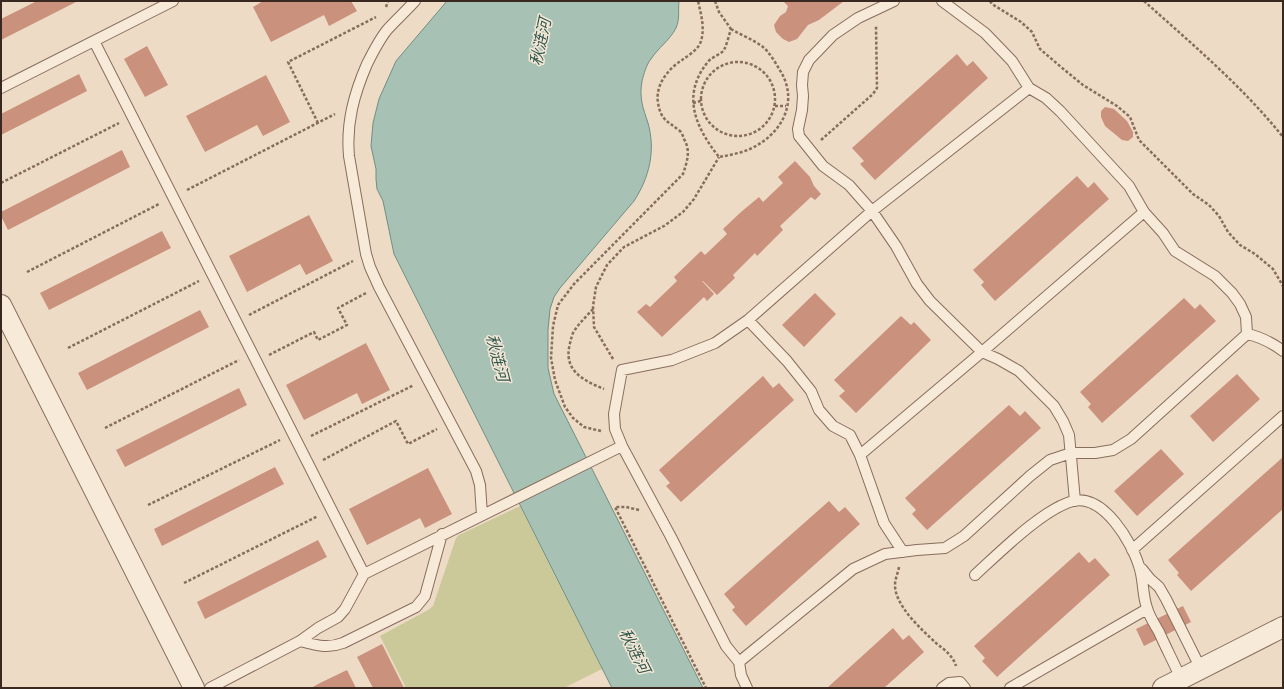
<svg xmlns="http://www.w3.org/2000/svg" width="1284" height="689" viewBox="0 0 1284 689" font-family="Spectral,'Noto Sans SC',serif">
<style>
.green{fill:#cbc99a}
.water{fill:#a8c1b5;stroke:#6e8f82}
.building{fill:#ca917d}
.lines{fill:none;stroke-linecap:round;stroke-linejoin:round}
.service-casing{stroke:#886d5c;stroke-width:12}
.minor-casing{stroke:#886d5c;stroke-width:22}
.path{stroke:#886d5c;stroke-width:2.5;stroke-dasharray:3 2;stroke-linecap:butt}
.service{stroke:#f8ead9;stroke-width:10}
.minor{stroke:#f8ead9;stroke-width:20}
.labels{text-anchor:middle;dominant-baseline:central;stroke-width:3;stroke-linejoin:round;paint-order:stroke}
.water-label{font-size:16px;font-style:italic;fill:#2f584f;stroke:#f5e7d6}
</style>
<rect width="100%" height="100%" fill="#eddbc6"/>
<!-- green -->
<path class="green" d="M520,506L602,669L564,688H406L380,636L428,610L433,606L456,538L459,535Z"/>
<!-- water -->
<path class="water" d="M447,1H679C678,11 680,19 676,28C670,40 658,48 651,59C646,65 644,74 642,81C639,98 643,108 648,123C656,151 649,178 634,201L560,288L554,297L550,309L548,330V368L554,394L703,688H612L394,254L383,201L377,189L376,179V169L371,146L373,123L379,99L396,61Z"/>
<!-- building -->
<path class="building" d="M37,1H78L1,40V19Z
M263,1H351L357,11L329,26L324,15L271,42L253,7Z
M783,1H844L819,20L808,25L797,39L789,42L783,39L776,32L774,25L780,16L786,12L788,6Z
M147,46L168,85L145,97L124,59Z
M957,54L967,66L973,61L988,78L875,180L860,164L864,161L852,148Z
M79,74L87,91L1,135V114Z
M266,75L290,122L263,136L257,125L205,152L186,116Z
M1105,107L1114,109L1127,121L1133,132V137L1128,141L1122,140L1105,126L1101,117V111Z
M122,150L130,167L8,230L1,216V212Z
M795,161L810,177L814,186L821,194L815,200L811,197L780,226L783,230L757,256L755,253L733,275L735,278L717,295L703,281H702L714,294L707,301L704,297L662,337L637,312L646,304L650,307L677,281L674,277L701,251L705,255L727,234L723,229L741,212L759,197L763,202L783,183L778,177Z
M1077,176L1088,188L1094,182L1109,199L995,301L981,285L984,282L973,270Z
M309,215L333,261L306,275L300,264L247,292L229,256Z
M162,231L171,248L49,310L40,293Z
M815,293L836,314L804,347L782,325Z
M1184,298L1195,309L1200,304L1216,321L1102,423L1088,407L1091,404L1080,392Z
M200,310L209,327L87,390L78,373Z
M901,316L911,325L914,322L931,340L856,413L839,396L845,391L834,380Z
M366,343L390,390L362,404L357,393L304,420L286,385Z
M1237,374L1260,399L1213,442L1190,416Z
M763,376L773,388L779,383L794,400L681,502L666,486L670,483L659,470Z
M239,388L247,405L125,467L116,450Z
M1009,405L1020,416L1025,411L1041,428L927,530L912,514L916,510L905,498Z
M1161,449L1184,474L1137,516L1114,491Z
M1283,457V509L1191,591L1177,575L1179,573L1168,560Z
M275,467L284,484L162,546L154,529Z
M428,468L452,514L425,528L420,518L367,545L349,509Z
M829,501L839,512L845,507L860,524L746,626L732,610L735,607L724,594Z
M318,540L327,557L205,619L197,602Z
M1079,552L1089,563L1095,558L1110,575L997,677L982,661L985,658L974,646Z
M1183,606L1191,622L1144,646L1136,629Z
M893,628L903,640L909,635L924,652L884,688H827Z
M382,644L404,688H373L357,657Z
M347,670L356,688H311L320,683Z"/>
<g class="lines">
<!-- service casing -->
<g class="service-casing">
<path id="service" d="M415,1C406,11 396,20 387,30C379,40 373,52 367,64C354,94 346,123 349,156L366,254L370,267L379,287L476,471L480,485L482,515
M894,1L858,18L833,35L809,60L803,72L802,85L803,96L802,110L798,129L799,136L823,166L849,185L872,211L896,246L917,284L930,301L982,352L998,359L1019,371L1054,406L1063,421L1069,435L1075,501
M94,41L364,574
M1,88L173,1
M748,320L787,361L811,391L819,410L833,426L850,435L860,455L884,523L903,552
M1247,334C1261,337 1271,342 1283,351
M860,455L982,352L1144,212
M1132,550L1283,416
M1142,569L1150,579L1159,587L1166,599L1201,669
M975,575C999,553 1043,509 1073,501C1104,494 1132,543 1139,566C1144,580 1142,594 1147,608C1149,616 1155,625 1159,632C1166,648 1174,663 1181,679
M300,641C316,645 327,649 343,643L416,607L425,596L442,534
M739,662L853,569L885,554L917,550L945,548L964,536L1030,476L1050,460L1071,453H1095L1113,450L1131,439L1247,334L1246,317L1240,304L1232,293L1215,276L1175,251L1163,233L1144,212L1129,186L1060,111L1046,98L1029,88L1012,61L985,33L942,1
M210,688L300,641L318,628L338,617L345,609L364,574L622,446
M747,688L741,675L739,662L726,646L671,537L622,446L615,429L614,414L622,370L672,360L715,343L748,320L872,211L1029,88
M942,688L949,683L960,682L965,688
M1010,688L1147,609"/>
</g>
<!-- minor casing -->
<g class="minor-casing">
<path id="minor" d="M1,305L194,688
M1163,688L1283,627"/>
</g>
<!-- path -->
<path class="path" d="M715,1L719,12L731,29
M990,1L992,4L1021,22L1032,32L1040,49L1061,67L1083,85L1117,106L1130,117L1139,140L1193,194L1209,205L1219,216L1228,232L1240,245L1255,254L1273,269L1283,286
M1144,1C1192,44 1242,86 1283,137
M386,7L388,1
M731,29C741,35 754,40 763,47C771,54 776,64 781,72C799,103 781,134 752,148C742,153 730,155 719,157C696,128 681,96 707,63C711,57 720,55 724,50C727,44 729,35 731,29Z
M701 99a37 37 0 1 1 74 0a37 37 0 1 1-74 0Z
M693,103L701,101
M775,106H786
M318,123L288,62L376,17
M821,140L873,94L877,88L876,26
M1,183L119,123
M187,190L335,114
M27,272L159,204
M593,309C586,317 578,324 573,333C571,338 570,343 569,348C565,372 585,381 604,389
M249,315L353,261
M68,348L199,281
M269,355L314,332L318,340L347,325L338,308L366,293
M613,359L594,327L593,306L596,287L607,265L624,247L664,226L683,212L694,199L719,157
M105,428L239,360
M601,431L584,427L573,418L565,407L555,380L551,358L553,326L558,305L574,284L683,174C687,162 691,151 684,139C683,136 682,133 680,131C668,121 661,121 658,103C655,85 668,69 682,60C689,55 699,49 701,41C705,28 701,14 698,1
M311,436L414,385
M323,460L396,421L408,444L437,429
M148,505L280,440
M639,510L626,507H615L706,688
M899,567C898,573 895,579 895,585C895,606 922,630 936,643C945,650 953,656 956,666
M184,583L318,516"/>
<!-- service -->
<use href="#service" class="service"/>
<!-- minor -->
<use href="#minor" class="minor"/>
</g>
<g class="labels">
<!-- water labels -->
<g class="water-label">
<text transform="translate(541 42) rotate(-78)">秋涟河</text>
<text transform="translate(497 358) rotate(75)">秋涟河</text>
<text transform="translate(634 651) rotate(63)">秋涟河</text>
</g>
</g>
<!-- border -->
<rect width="1284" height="689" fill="none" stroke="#392820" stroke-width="4"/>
</svg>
